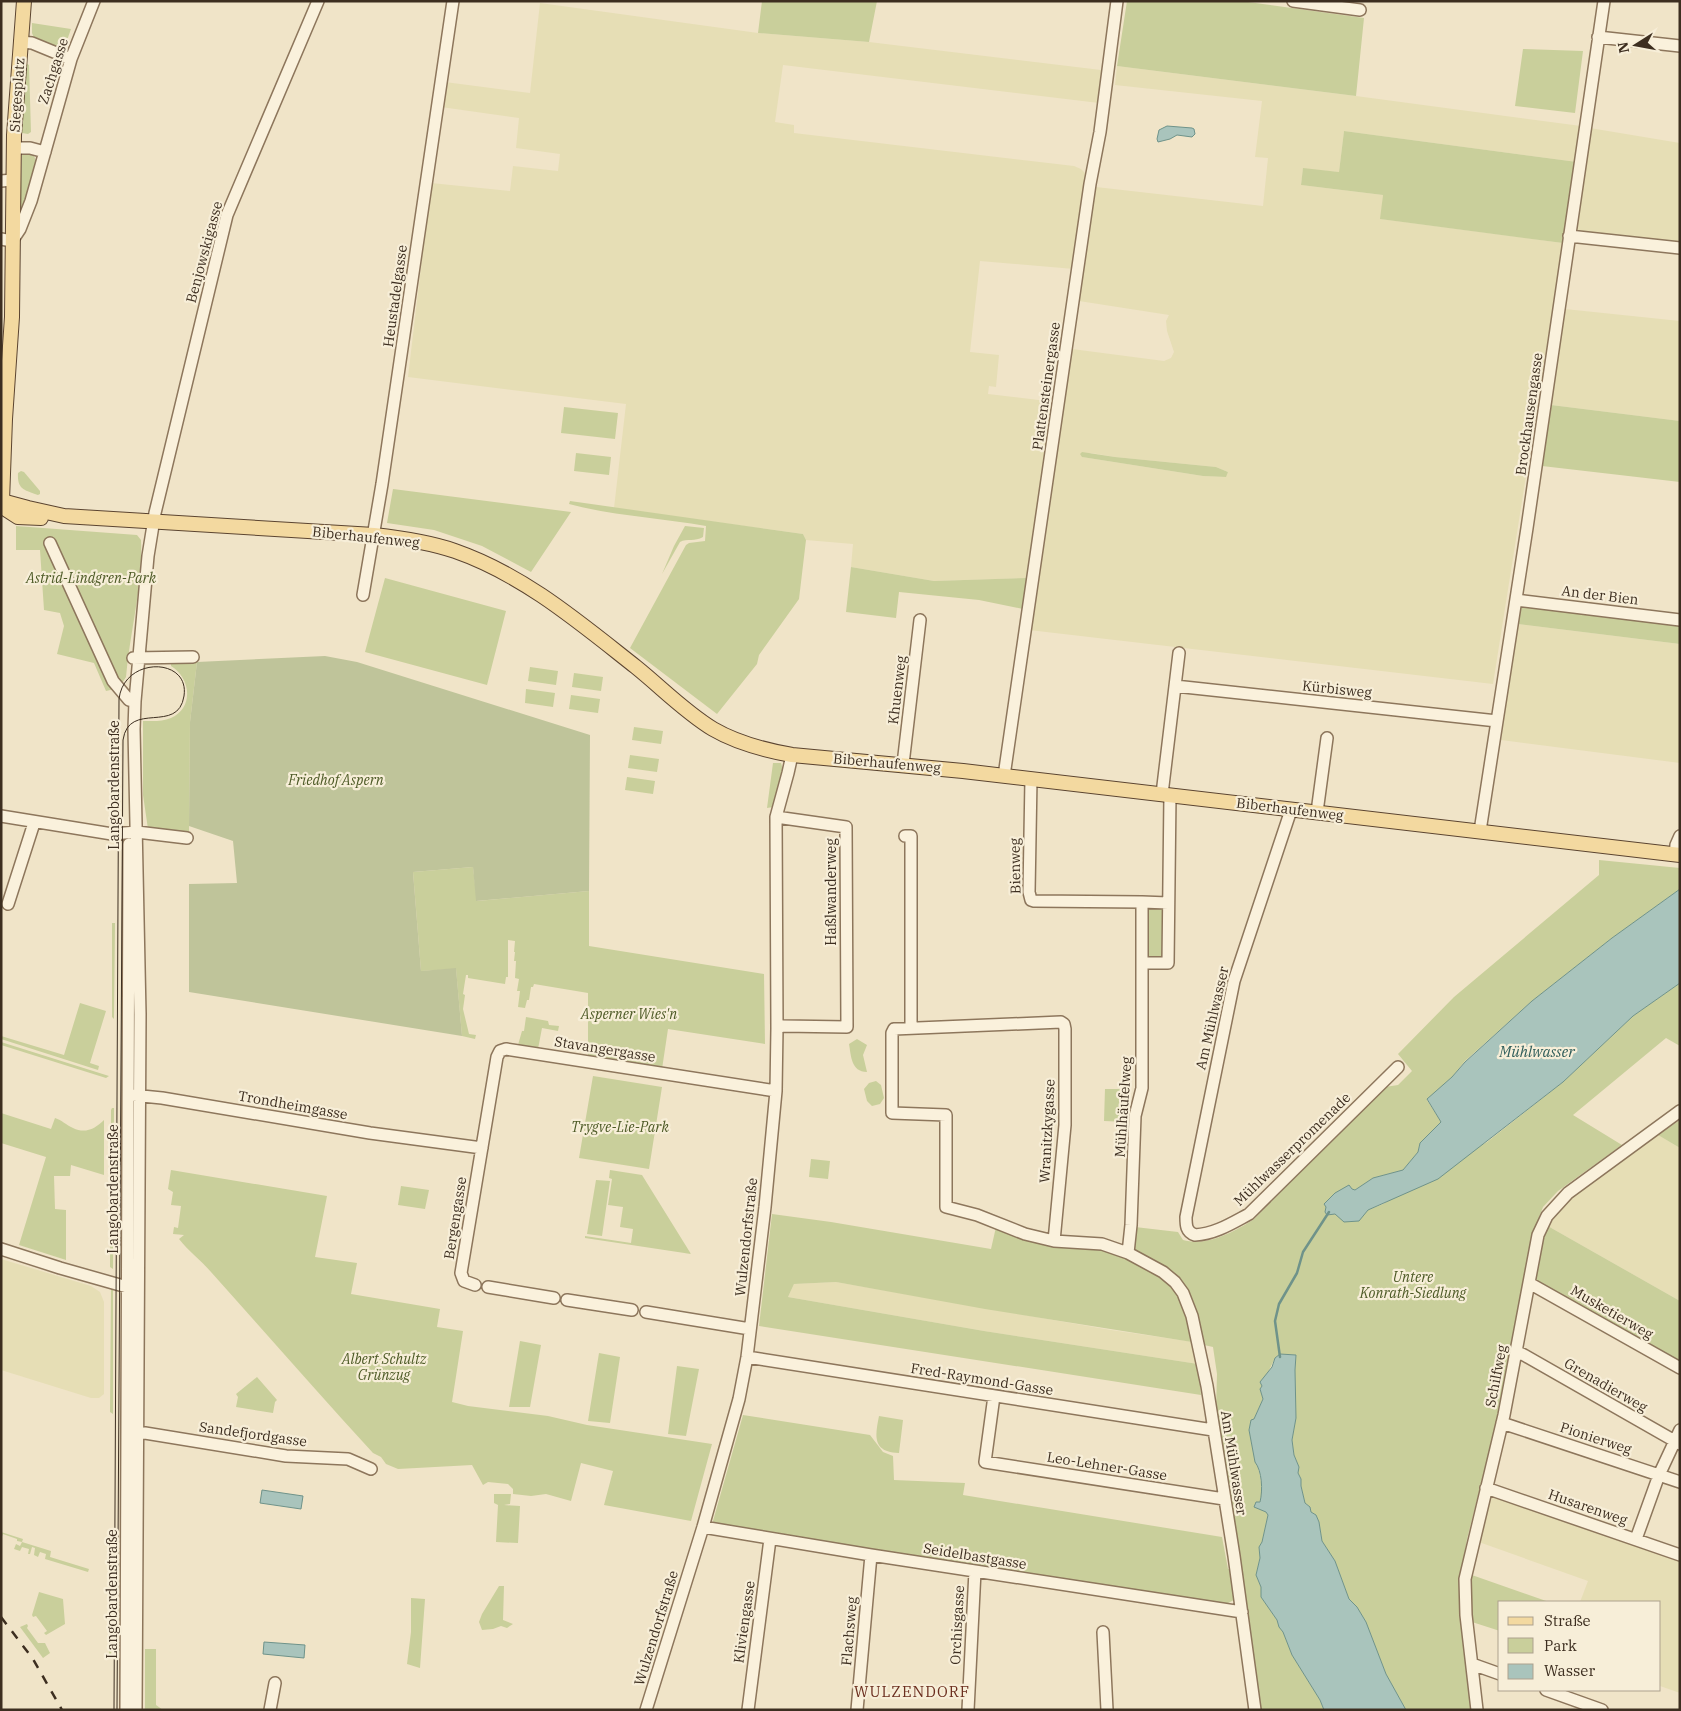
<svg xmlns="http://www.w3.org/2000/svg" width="1681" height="1711" viewBox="0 0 1681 1711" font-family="'IBM Plex Serif',serif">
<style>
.farmland{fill:#e6deb5;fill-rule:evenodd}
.green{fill:#c9cf9b}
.cemetery{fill:#bfc49a}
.water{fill:#a9c4bc;stroke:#6f938a}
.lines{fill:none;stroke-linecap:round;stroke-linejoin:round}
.stream{stroke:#6f938a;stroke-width:2.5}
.minor-casing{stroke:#8d765c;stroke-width:14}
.major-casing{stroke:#5b4430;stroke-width:16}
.minor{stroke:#faf1dc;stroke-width:11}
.major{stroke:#f3d9a0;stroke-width:14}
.tram{stroke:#3d2e20;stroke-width:1}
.rail{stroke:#3d2e20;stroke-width:2.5;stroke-dasharray:9 9;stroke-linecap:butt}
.labels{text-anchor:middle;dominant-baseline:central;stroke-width:4.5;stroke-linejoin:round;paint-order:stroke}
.street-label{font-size:14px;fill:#3d2e20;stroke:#f7eed8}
.park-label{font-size:14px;font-style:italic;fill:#4d5a26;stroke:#f7eed8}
.water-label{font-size:15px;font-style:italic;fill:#2f5d5a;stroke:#f7eed8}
.neighbourhood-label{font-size:15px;letter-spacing:1px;fill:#6b2e1e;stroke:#f7eed8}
</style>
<rect width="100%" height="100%" fill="#f0e4c8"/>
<!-- farmland -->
<path class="farmland" d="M540,3L758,33L869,42L1101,70L1099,103L783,65L775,122L794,125V133L1074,166L1081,169L1085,173L1074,269L980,261L970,352L999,355L996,387L989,386L988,394L1055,402L1027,578L934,581L851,567L853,544L806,540L803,534L614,508L626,404L408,377L431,183L510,191L513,166L558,171L560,154L516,148L519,118L441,107L445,82L530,93Z
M1117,66L1356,96L1581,126L1577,162L1344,131L1339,172L1303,169L1301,185L1383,195L1381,219L1563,243L1493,684L1029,630L1072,349L1164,361L1171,358L1174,352L1167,331L1166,321L1169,315L1079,301L1096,187L1263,206L1268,158L1255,157L1262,101L1115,85ZM1091,453L1115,457L1216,467L1228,472L1225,477L1203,476L1082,457Z
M1590,128L1680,143V243L1575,230Z
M1565,309L1680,321V421L1551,405Z
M1518,624L1680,644V763L1501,740Z
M1658,1135L1680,1148V1301L1546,1225L1570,1197L1599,1175Z
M1,1259L91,1286L100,1292L104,1302V1394L99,1398H91L1,1370Z
M836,1282L1111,1330L1194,1342V1353L1196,1355L1198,1364L984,1331L788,1297L794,1284Z
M1495,1495L1680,1561V1693L1660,1686V1602H1580L1588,1581L1476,1541L1487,1499Z"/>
<!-- green -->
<path class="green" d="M762,1H877L869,42L758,33Z
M1127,1H1241L1364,18L1356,96L1117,66Z
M32,23L71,29L65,46L61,49L34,38L32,33Z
M1523,49L1583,51L1575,113L1515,106Z
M26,63L29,65L31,132L28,134L22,133Z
M1344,131L1577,162L1563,243L1380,219L1383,195L1301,185L1303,168L1339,172Z
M25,153L34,156L37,163L20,216L22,157V154Z
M1551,405L1680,421V482L1542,466Z
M564,407L618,413L615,439L561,433Z
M1082,452L1115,457L1216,467L1228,472L1226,477L1203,476L1082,457L1080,454Z
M576,453L611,457L609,475L574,471Z
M21,471L24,472L40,491V494L38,495C25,490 17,490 18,473Z
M393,489L571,512L531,572L482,546L434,530L387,523Z
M570,501L803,534L806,540L799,599L759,655L757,664L717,714L630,648L686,545L689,543L705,541L706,526C661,518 614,516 569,504Z
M16,526L137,535L141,540C143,586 130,631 126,677L119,688L106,691L94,663L57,654L64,626L60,613L44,610L40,550H16Z
M685,526L704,528L703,537C695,542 687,538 680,542L662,574L674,546Z
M851,567L934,581L1027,578L1023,609L979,600L899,592L896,618L846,612Z
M385,578L506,611L487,685L365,652Z
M1521,604L1680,623V644L1518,624Z
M197,662L190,722L189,833L148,829L143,795V721C152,721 162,722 171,718C194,708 191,678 171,666V664Z
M530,667L558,671L556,685L528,681Z
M574,673L603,677L601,691L572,687Z
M526,689L555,693L553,707L525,703Z
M571,695L600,699L598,713L569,709Z
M634,727L663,731L661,744L632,740Z
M630,755L659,759L657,772L628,768Z
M773,763H781L784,773L773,807L767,808Z
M627,777L655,781L653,794L625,790Z
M1599,860L1680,868V889L1612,938L1532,1001L1465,1061L1452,1077L1427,1100L1441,1122L1420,1143L1418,1152L1403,1170L1373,1178L1355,1190L1352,1189L1349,1186L1326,1207L1327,1215L1334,1214L1350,1222L1357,1220L1368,1210L1383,1204L1487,1142L1563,1082L1633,1016L1680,983V1046L1666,1038L1573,1115L1622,1145L1558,1191L1543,1207L1531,1238L1498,1416L1467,1539L1461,1574L1473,1710H1406L1386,1674L1366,1622L1357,1607L1349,1599L1335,1561L1322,1541L1319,1522L1316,1515L1311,1512L1310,1507L1305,1503L1301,1486V1479L1298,1473L1299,1467L1294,1455L1292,1440L1296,1418L1295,1370L1296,1355L1280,1354L1275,1358L1260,1389L1263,1399L1254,1419L1251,1420L1249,1430L1255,1461C1260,1468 1264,1493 1260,1501C1259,1502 1255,1505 1254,1506L1266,1512L1268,1515L1262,1542L1259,1547L1260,1558L1256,1575L1261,1587V1597L1277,1620L1279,1627L1283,1632L1292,1655L1320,1700L1324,1710H1258L1216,1409L1217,1374L1213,1347L1204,1345L1190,1302L1135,1253V1227L1178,1232L1183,1240C1207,1247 1233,1232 1253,1220L1385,1087L1398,1085L1412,1071L1398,1054L1454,997L1599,875Z
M473,867L477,901L589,891V946L764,974L765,1044L668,1029L662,1069L588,1057V993L534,984L533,987H531L529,1000H527L525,1008L518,1007L520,991H517L519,979L515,978L516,961H514L515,952H514L515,941L508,940V977H506L505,984L468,978V975H466L463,994L465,995L463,1009L469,1034L476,1035L475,1039L462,1036L456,969L421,971L413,872Z
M1147,908H1163V958L1146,957Z
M112,923H115L114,1019L112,1017Z
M80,1003L106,1011L90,1063L99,1066L98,1070L1,1039V1036L64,1055Z
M526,1017L548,1021L549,1025L559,1026L558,1031L542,1028L538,1049L518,1045L522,1031H524Z
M857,1039L867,1045L863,1055L867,1072C851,1072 851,1055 849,1044Z
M1,1042L109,1076L106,1078L1,1045Z
M593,1076L662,1087L649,1169L579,1158Z
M876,1081L881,1085L884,1098L880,1104L872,1106L867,1101L864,1089L869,1083Z
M1105,1089H1129L1128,1122L1104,1121Z
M112,1108H114L113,1269L110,1267L111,1110Z
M1,1113L51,1129L55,1118C62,1120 66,1125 73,1128C85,1134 95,1129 104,1120V1175L71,1165L70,1176H54L55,1209L66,1210V1260L19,1245L46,1157L1,1143Z
M1680,1120V1148L1658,1135Z
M811,1159L830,1161L828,1179L809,1177Z
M171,1170L327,1196L315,1257L357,1263L351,1294L440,1309L437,1327L463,1331L452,1402L468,1406L548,1416L587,1425L712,1444L691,1521L604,1505L613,1471L581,1463L571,1501L546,1494L531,1496L513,1494V1489L508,1484L488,1482L483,1485L472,1465L398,1469L386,1464L381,1457L373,1453C318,1393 265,1332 211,1272C201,1260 188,1251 179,1239L184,1235L173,1234L174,1227L178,1228L181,1206L171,1205L173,1192L168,1189Z
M610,1170L642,1175L691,1254L585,1238V1236L631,1243L633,1229L620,1227L623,1207L608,1205L612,1179L609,1178Z
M596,1180L610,1181L602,1236L587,1234Z
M401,1186L429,1190L425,1209L398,1205Z
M772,1214L831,1222L991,1249L996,1227L1105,1248L1162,1275L1180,1294L1193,1334L1192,1342L985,1309L836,1282L794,1284L788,1297L984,1331L1198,1364L1201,1395L759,1326Z
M1546,1225L1680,1301V1364L1535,1280L1536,1253Z
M111,1286L113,1288V1414L110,1412Z
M520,1341L541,1345L530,1407H509Z
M599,1353L620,1357L610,1423L588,1421Z
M677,1366L699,1369L686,1436L668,1434Z
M257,1377L277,1400L275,1402L273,1413L236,1407L238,1397L236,1394Z
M743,1415L870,1435L883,1452L893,1456L894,1480L965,1483L963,1495L1222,1537L1228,1569L1232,1570L1236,1599L1226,1604L716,1526L713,1521Z
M879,1416L903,1420L899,1453C872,1452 875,1436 879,1416Z
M494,1494H511L510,1504L504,1505L520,1506L518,1543L496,1542L498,1505L494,1503Z
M1,1532L23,1539L22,1542L51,1551L50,1557L89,1569L88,1572L45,1559L46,1554L40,1552L38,1557L34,1555L35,1548L32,1547L30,1554H28L29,1549L22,1547L20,1551L14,1549L16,1544L20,1546L22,1542L17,1541V1539L3,1534L1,1539Z
M110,1542L112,1543L111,1658H109Z
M1469,1574L1549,1602H1500V1631L1472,1622Z
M499,1586H504L503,1620L513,1624L507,1628L501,1626L493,1629L482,1630L479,1622L482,1614Z
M39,1592L63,1599L65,1624L46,1635L44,1633L47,1631L36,1616L33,1617L32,1615Z
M411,1598L425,1599L420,1668L407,1664L411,1632Z
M27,1624L28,1626L27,1628L38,1643H45L50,1653L43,1658L20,1627Z
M145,1649H156V1705L163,1710H145Z"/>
<!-- cemetery -->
<path class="cemetery" d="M325,656L357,662L590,735L589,891L476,901L473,867L413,872L421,971L456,968L462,1036L189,992V884L237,883L233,841L189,826L190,722L197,662Z"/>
<!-- water -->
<path class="water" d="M1167,126L1192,128L1194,129L1195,134L1192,137L1177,135L1170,139L1158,142L1157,139L1159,130Z
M1680,889V983L1633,1016L1563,1082L1438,1179L1368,1210L1359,1221L1344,1222L1335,1214L1327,1215L1325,1212L1326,1207L1324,1204L1335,1193L1349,1185L1352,1189L1355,1190L1373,1178L1403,1170L1418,1152L1420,1143L1441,1122L1427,1099L1452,1077L1465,1062L1532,1001L1612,938Z
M1280,1354L1296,1355L1295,1370L1296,1418L1292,1440L1294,1455L1299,1467L1298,1473L1301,1479V1486L1305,1503L1310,1507L1311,1512L1316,1515L1319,1522L1322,1541L1335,1561L1349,1599L1357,1607L1366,1622L1386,1674L1406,1710H1324L1320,1700L1292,1655L1283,1632L1279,1627L1277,1620L1261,1597V1587L1256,1575L1260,1558L1259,1547L1262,1542L1268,1515L1266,1512L1254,1507L1256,1502H1260C1263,1490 1262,1471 1255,1462L1249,1430L1251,1420L1254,1419L1263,1399L1260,1389L1262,1386L1260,1382L1272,1367L1275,1358Z
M262,1490L303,1496L301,1509L260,1503Z
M264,1642L305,1645L304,1658L263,1654Z"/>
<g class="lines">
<!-- stream -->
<path class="stream" d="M1280,1357L1275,1321L1279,1304L1297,1273L1303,1252L1329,1212"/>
<!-- minor casing -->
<g class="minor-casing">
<path id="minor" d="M1293,1L1360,10
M1598,37L1680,46
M20,42L32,43L71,59
M14,148H30L45,152
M1,181L13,180
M1569,236L1680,248
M1,239L12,241L20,229L31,201L71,59L94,1
M50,543L113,681L129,700L135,701
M363,595L382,484L453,1
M1516,600L1680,620
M133,658L193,657
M1175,686L1497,721
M903,764L920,620
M1004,776L1090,184L1100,132L1117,1
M1031,779L1029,892L1031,900L1034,901L1142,902
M1162,794L1179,653
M1291,810L1234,981L1186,1217C1186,1225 1186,1232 1195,1235C1215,1234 1232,1223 1249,1214L1398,1067
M1317,812L1327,738
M1,816L112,834L137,832L187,838
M776,817L846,827L847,1027L783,1026L777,1028
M1480,831L1527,528L1604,1
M905,836H911V1027
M1675,855L1676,845L1680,836
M8,904L34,823
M1142,963H1168L1170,795
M132,1095L162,1098L370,1133L482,1148
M1054,1241L1065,1125V1029L1064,1024L1061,1022L894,1029L892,1033V1113L946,1115V1207L977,1215L1025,1234L1054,1241L1102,1244L1128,1253L1163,1272L1175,1282L1183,1293L1192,1316L1207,1386L1234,1556L1255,1710
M1,1249L60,1268L134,1289
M1128,1253L1131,1225L1135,1116L1142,1088V902L1168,903
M1529,1283L1680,1368
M475,1285L464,1281L461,1273L497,1057L500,1051L506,1049L776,1091
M488,1287L554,1298
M567,1300L632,1310
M646,1312L750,1329
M1517,1352L1524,1355L1680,1444
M747,1357L1213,1430
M994,1396L985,1462L1224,1499
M1502,1423L1680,1482
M132,1434L145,1433L286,1456L348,1459L371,1469
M1486,1488L1680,1555
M703,1527L871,1555L1242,1612
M1636,1539L1659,1475L1680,1430
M1103,1632L1107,1710
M1472,1664L1500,1674
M1546,1690L1602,1710
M126,1710L129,844
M136,1710L140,1014L134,729L135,701L148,556L155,513L227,215L318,1
M270,1710L275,1683
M646,1710L703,1527L739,1399L747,1357L765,1207L776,1091L777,1028L776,817L788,773L792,755
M748,1710L770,1539
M857,1710L871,1555
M968,1710L975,1571
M1477,1710L1466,1615L1465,1579L1504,1415L1538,1235L1547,1216L1568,1193L1680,1111"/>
</g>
<!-- major casing -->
<g class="major-casing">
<path id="major" d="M2,501L28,508L64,516L374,535C401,538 429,542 455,551C524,575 580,623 636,667C662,688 685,712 713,729C737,743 764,750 792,755L963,771L1680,855
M2,501L5,419L12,317L14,135L24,1
M1,506L18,517L41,518"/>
</g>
<!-- minor -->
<use href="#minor" class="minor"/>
<!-- major -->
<use href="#major" class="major"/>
<!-- tram -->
<path class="tram" d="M114,1710L119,699C124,656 190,657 184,696C178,735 129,700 123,740L117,1710"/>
<!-- rail -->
<path class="rail" d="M1,1617L33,1659L62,1710"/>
</g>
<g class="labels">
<!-- street labels -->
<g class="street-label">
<text transform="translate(53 71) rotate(-72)">Zachgasse</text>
<text transform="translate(17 95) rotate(-86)">Siegesplatz</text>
<text transform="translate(204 252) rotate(-75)">Benjowskigasse</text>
<text transform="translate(395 296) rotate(-82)">Heustadelgasse</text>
<text transform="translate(1046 386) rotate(-82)">Plattensteinergasse</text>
<text transform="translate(1529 414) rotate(-82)">Brockhausengasse</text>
<text transform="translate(366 537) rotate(6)">Biberhaufenweg</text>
<text transform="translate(1600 595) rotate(7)">An der Bien</text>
<text transform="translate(1337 689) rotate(6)">Kürbisweg</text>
<text transform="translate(897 690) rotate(-83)">Khuenweg</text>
<text transform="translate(887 763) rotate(5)">Biberhaufenweg</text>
<text transform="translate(114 785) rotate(-90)">Langobardenstraße</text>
<text transform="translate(1290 809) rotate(7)">Biberhaufenweg</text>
<text transform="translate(1015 866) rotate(-91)">Bienweg</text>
<text transform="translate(831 892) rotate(-90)">Haßlwanderweg</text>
<text transform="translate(1212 1018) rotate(-77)">Am Mühlwasser</text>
<text transform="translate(605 1049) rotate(9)">Stavangergasse</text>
<text transform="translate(293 1105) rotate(10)">Trondheimgasse</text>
<text transform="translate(1123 1107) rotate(-86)">Mühlhäufelweg</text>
<text transform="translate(1047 1131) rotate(-87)">Wranitzkygasse</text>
<text transform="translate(1292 1149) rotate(-44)">Mühlwasserpromenade</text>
<text transform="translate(113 1189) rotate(-90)">Langobardenstraße</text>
<text transform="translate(455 1218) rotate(-81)">Bergengasse</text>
<text transform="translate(746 1237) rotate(-84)">Wulzendorfstraße</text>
<text transform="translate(1612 1312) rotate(30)">Musketierweg</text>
<text transform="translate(1496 1376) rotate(-79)">Schilfweg</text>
<text transform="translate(982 1379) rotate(9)">Fred-Raymond-Gasse</text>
<text transform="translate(1606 1385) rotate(30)">Grenadierweg</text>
<text transform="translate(253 1434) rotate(8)">Sandefjordgasse</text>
<text transform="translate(1596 1438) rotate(18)">Pionierweg</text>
<text transform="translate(1234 1463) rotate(81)">Am Mühlwasser</text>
<text transform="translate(1107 1466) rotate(9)">Leo-Lehner-Gasse</text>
<text transform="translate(1588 1507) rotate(19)">Husarenweg</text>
<text transform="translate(975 1556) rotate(9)">Seidelbastgasse</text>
<text transform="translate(112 1594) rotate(-90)">Langobardenstraße</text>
<text transform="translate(744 1622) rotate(-82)">Kliviengasse</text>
<text transform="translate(957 1625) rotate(-87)">Orchisgasse</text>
<text transform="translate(656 1628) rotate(-73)">Wulzendorfstraße</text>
<text transform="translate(849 1631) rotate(-85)">Flachsweg</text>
</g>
<!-- park labels -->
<g class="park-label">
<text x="91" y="578">Astrid-Lindgren-Park</text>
<text x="336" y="780">Friedhof Aspern</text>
<text x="629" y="1014">Asperner Wies'n</text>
<text x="620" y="1127">Trygve-Lie-Park</text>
<text x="1413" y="1277">Untere<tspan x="1413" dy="16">Konrath-Siedlung</tspan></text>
<text x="384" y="1359">Albert Schultz<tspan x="384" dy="16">Grünzug</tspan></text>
</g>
<!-- water labels -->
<g class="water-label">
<text x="1537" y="1051">Mühlwasser</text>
</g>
<!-- neighbourhood labels -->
<g class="neighbourhood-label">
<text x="912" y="1691">WULZENDORF</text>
</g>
</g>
<!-- border -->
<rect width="1681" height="1711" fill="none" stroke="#3d2e20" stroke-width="5"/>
<!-- legend -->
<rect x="1498" y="1601" width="162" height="90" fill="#f7eed8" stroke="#ada18e"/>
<rect x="1508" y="1617" width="25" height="8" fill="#f3d9a0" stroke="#ada18e"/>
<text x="1544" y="1626" font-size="15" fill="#3d2e20">Straße</text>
<rect x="1508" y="1638" width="25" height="15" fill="#c9cf9b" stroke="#ada18e"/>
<text x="1544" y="1651" font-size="15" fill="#3d2e20">Park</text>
<rect x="1508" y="1664" width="25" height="15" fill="#a9c4bc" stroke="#ada18e"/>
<text x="1544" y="1676" font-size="15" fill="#3d2e20">Wasser</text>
<!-- north arrow -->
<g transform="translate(1636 45) rotate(259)" stroke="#f7eed8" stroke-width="4" paint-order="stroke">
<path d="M0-4L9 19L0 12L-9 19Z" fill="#3d2e20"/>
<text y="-8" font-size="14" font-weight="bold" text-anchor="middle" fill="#3d2e20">N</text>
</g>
</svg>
